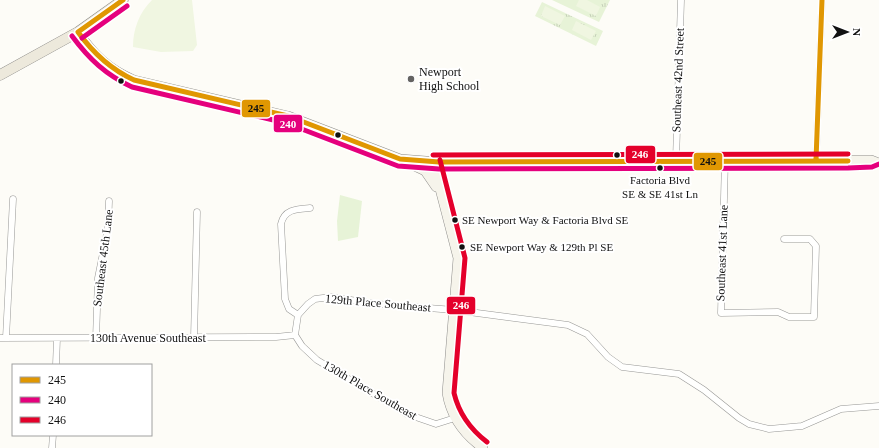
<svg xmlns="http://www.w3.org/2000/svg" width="879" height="448" viewBox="0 0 879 448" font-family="Georgia,serif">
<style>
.park{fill:url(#park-tufts)}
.garden{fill:#e7f3d7}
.pitch{fill:#f0f6e1}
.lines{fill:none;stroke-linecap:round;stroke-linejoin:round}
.street-casing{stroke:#979795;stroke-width:7}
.secondary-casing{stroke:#8e8d8b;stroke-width:10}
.primary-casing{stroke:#858482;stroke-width:11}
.street{stroke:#fffffe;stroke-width:6}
.secondary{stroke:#f6f4eb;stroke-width:9}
.primary{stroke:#ede9dc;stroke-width:10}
.bus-1-casing{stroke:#fff;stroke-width:8}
.bus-2-casing{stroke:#fff;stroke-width:8}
.bus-3-casing{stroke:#fff;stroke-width:8}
.bus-1{stroke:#e09702;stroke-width:5}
.bus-2{stroke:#e5007d;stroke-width:5}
.bus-3{stroke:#e4002b;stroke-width:5}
.poi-dot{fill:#646362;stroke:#fff;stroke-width:1.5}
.bus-dot{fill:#111;stroke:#fff;stroke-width:1.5}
.labels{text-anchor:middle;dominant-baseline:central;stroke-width:4;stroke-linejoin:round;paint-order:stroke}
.bus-label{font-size:11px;fill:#111;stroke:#fff;text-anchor:start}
.poi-label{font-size:12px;fill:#111;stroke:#fff;text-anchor:start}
.street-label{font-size:12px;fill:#111;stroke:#fff}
.line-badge{stroke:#fff;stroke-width:1.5}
.badge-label{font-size:11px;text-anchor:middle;font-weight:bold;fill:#fff}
.pale-badge-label{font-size:11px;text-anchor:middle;font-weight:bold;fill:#111}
</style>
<defs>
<pattern id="park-tufts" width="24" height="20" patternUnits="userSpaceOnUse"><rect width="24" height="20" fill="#e7f3d7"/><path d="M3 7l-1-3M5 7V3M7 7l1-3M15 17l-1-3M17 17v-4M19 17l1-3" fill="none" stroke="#c5cfb8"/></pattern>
</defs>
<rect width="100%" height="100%" fill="#fdfcf7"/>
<!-- park -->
<path class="park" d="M552,0H610L599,22Z
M542,2L603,31L596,46L535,16Z"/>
<!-- garden -->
<path class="garden" d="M340,195L362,201L358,237L338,241L337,221Z"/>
<!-- pitch -->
<path class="pitch" d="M152,0H192L197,45L193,51L161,52L133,47C133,29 139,13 152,0Z
M579,0H587L600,7L596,16L576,6Z
M545,6L565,16L560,25L541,16Z
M576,21L596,31L591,40L572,30Z"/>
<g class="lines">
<!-- street casing -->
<g class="street-casing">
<path id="street" d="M676,160L681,0
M725,160L721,313L778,312L789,317H814L816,246L810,239H784
M816,160L822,0
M298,315L289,309L285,299L281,224C284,209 297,209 310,208
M0,338L276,337L295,335
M6,338L13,199
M194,338L197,212
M96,339L98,278L108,228L109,201
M56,365L57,338
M455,418L436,424L407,414L317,360L302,346L295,335L298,315L308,304L315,299L331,297L377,304L454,310L568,325L587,334L608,357L622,367L679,374L704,390L739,418L749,424L769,429L802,426L841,409L879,406
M52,448L53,435"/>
</g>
<!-- secondary casing -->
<g class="secondary-casing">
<path id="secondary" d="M78,32C94,55 108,69 134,80L288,116L400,159L439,162L816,160H871L879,163
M406,162L425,171L436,187
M433,162L458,258L447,393C451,417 463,434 483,448"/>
</g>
<!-- primary casing -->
<g class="primary-casing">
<path id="primary" d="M0,75L78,32L123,0"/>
</g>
<!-- street -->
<use href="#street" class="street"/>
<!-- secondary -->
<use href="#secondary" class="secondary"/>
<!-- primary -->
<use href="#primary" class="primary"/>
<!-- bus-1 casing -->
<g class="bus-1-casing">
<path id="bus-1" d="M78,32C93,53 110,69 134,80L288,116L400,159L439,162L848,161
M78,32L123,0
M816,160L822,0"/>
</g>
<!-- bus-2 casing -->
<g class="bus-2-casing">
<path id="bus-2" d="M72,36C89,59 106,75 132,87L286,123L398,166L439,169L848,168L872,167L879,164
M82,38L127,6"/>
</g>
<!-- bus-3 casing -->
<g class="bus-3-casing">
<path id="bus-3" d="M433,155L848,154
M440,160L465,258L454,393C459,414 470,429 487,442"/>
</g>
<!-- bus-1 -->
<use href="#bus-1" class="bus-1"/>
<!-- bus-2 -->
<use href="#bus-2" class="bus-2"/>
<!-- bus-3 -->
<use href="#bus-3" class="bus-3"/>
</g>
<!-- markers -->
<circle class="poi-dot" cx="411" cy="79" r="4"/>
<g class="bus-dot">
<circle cx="121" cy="81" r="3.5"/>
<circle cx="338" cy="135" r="3.5"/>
<circle cx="617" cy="155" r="3.5"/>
<circle cx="660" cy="168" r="3.5"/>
<circle cx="455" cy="220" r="3.5"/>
<circle cx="462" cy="247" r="3.5"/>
</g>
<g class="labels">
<!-- bus labels -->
<g class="bus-label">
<text x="660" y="180" text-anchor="middle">Factoria Blvd<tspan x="660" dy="14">SE &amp; SE 41st Ln</tspan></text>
<text x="462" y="220">SE Newport Way &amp; Factoria Blvd SE</text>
<text x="470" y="247">SE Newport Way &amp; 129th Pl SE</text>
</g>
<!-- poi labels -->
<g class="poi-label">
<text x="419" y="72">Newport<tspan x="419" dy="14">High School</tspan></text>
</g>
<!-- street labels -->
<g class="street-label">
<text transform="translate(678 80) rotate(-88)">Southeast 42nd Street</text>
<text transform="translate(722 253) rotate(-88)">Southeast 41st Lane</text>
<text transform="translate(103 258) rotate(-83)">Southeast 45th Lane</text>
<text transform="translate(378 303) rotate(5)">129th Place Southeast</text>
<text x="148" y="338">130th Avenue Southeast</text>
<text transform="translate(370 390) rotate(30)">130th Place Southeast</text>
</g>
</g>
<g class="line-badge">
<rect x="241" y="99" width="30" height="19" rx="4" fill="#e09702"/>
<rect x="273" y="114" width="30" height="19" rx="4" fill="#e5007d"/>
<rect x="625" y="145" width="31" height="19" rx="4" fill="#e4002b"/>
<rect x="693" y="152" width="30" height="19" rx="4" fill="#e09702"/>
<rect x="446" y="296" width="30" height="19" rx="4" fill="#e4002b"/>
</g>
<g class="badge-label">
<text x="288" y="128">240</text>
<text x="640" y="158">246</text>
<text x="461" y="309">246</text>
</g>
<g class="pale-badge-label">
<text x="256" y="112">245</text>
<text x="708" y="165">245</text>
</g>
<!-- legend -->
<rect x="12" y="364" width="140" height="72" fill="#ffffff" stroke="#a0a0a0"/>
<rect x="20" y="377" width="20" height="6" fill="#e09702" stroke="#a0a0a0"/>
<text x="48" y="384" font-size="12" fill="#111111">245</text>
<rect x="20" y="397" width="20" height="6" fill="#e5007d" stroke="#a0a0a0"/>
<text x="48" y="404" font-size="12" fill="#111111">240</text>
<rect x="20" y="417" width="20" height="6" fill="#e4002b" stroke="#a0a0a0"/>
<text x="48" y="424" font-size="12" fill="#111111">246</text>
<!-- north arrow -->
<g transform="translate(847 32) rotate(90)" stroke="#ffffff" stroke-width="3" paint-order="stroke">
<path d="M0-3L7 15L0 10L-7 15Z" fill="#111111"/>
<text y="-6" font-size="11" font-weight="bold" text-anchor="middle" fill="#111111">N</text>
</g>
</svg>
